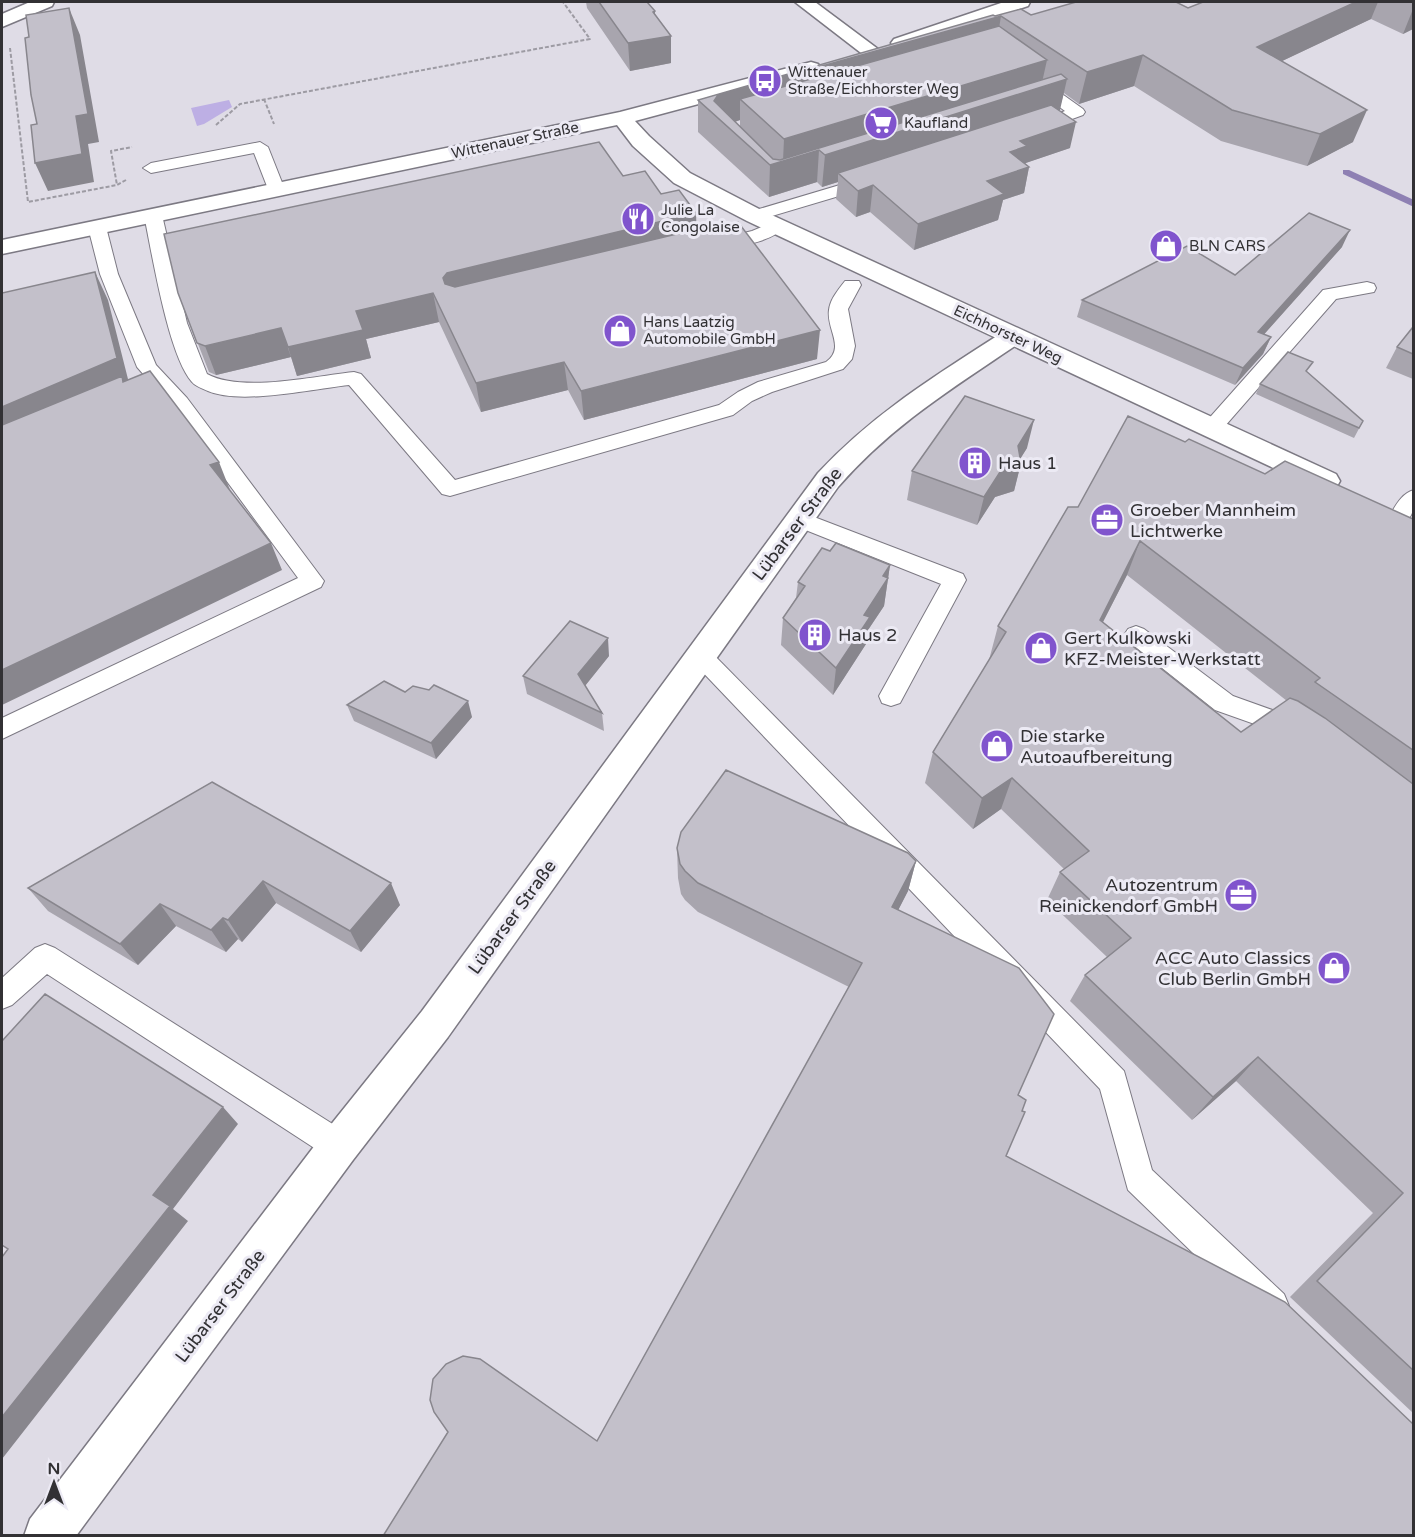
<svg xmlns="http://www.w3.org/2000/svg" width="1415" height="1537" viewBox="0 0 1415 1537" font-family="'Varela Round',sans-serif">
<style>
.green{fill:#bdafe4}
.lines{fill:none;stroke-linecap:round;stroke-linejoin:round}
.stream{fill:#8e80b3;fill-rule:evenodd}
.lane-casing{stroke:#7c7983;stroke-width:2}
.street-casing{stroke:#7c7983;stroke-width:3}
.secondary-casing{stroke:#7c7983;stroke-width:3}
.path{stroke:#9d9ba3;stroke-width:2;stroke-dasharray:4 2;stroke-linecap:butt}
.lane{fill:#fff;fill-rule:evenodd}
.street{fill:#fff;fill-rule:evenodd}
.secondary{fill:#fff;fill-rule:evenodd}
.wall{fill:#a8a5ae;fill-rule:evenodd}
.shaded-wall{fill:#88868d}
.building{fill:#c3c0ca;stroke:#88868d;stroke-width:1.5}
.labels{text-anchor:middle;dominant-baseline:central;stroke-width:6;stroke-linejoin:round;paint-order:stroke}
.far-poi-label{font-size:15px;fill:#323134;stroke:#eceaf4;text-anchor:start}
.far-street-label{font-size:15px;fill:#323134;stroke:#eceaf4}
.poi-label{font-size:18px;fill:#323134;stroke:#eceaf4;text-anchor:start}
.street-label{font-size:18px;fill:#323134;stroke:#eceaf4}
</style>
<rect width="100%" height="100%" fill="#dfdce6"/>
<!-- green -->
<path class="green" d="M229,100L232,107L204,124L197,126L191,108Z"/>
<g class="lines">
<!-- stream -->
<path class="stream" d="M1343,170H1349L1414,200V207L1343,174Z"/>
<!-- lane casing -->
<g class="lane-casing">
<path id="lane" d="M1035,77L1041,79L1083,109L1085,112L1083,115L1042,130H1030L1028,127L1030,124L1065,111L1029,85L1027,82Z
M260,142L268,147L285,190L282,194H270L254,153L151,173L143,168L151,163Z
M870,176L876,177L879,181L876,185L755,221L749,220L746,216L749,212Z
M153,210L159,211L162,215L187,323L207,374C242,393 314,376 354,372L361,374L455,480L719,405L738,392L758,382L826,362C846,348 826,329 829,310C830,299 839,289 845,281H859L861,285L848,309L855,346L852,359L843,369L772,392L752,401L733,415L450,496L442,494L349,385C313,389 240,405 208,391C203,389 195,386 192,382C168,355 152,253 144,215L147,211Z
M776,221L782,222L785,226C772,243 737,246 717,250L711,249L708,245L711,241L752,231Z
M97,222L103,223L106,227L118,274L156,365L187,398L324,581L321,587L2,739V718L298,578L173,408L137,367L100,274L88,227L91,223Z
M1367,282L1374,284L1376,288L1374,292L1336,299L1218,434L1211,436L1204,434L1201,429L1204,424L1323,290Z
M1414,490C1414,506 1415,527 1393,520L1390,515C1396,505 1402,493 1414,490Z
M801,512L963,574L966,580L900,703L891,706L882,703L879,696L941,584L793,525L790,520L793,515Z
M1136,626L1144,629L1233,696L1306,722L1309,729L1306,736L1297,739L1215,710L1128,641L1124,635L1128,629Z
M700,646L708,649L1124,1071L1152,1170L1284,1294L1289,1306L1284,1318L1272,1323L1260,1318L1128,1190L1100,1089L692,661L688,655L692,649Z
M45,944L55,948L350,1135L354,1146L350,1157L339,1161L328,1157L47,974L12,1005L2,1009V978L35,948Z"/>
</g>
<!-- street casing -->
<g class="street-casing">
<path id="street" d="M30,2H54L52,6L2,27V14Z
M795,2H815L882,52L879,56H865Z
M1012,329L1021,332L1024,337L1021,342C953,388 892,425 838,487L448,1037L353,1160L76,1536H24L30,1519L325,1132L422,1011L818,473C874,413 935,376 1003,332Z"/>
</g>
<!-- secondary casing -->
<g class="secondary-casing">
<path id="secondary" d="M1004,2H1030L1028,6L908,47H894L891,43L894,39Z
M811,62L818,64L821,68L818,72L635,121L649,136L690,173L763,211L1336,474L1340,481L1336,488L1326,490L1316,488L747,221L674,183L633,146L617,125L2,254V240L620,112Z"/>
</g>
<!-- path -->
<path class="path" d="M10,48L28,202L117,185
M264,99L274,124
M216,125L240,104L590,39L563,2
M126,180L117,185L111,151L132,147"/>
<!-- lane -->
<use href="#lane" class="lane"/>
<!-- street -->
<use href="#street" class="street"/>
<!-- secondary -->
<use href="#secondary" class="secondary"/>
</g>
<!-- wall -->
<path class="wall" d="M586,2H647L655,11V14L671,36V63L630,71L587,8Z
M1203,2H1413V29L1403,34L1371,19L1282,61L1353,142L1307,166L1221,141L1134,86L1079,104L1064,93L1059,110L1070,148L1025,163L1029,167L1024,193L1003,200L998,220L914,250L870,212L856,217L836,199L838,182L822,187L817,182L769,197L698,132V100L995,16L1188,8ZM740,120V126L735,122Z
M623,176L661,194L697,229L817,359L584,420L568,390L481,412L439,322L366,339L371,358L297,376L291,357L216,375L209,372L178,293Z
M1342,247L1264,334L1271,337L1263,354L1235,385L1077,317L1082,300L1235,275Z
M1413,327V379L1386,368L1397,347Z
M1308,373L1363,421L1354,438L1256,394L1260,384Z
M1185,442L1265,474L1413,519V1413L1290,1297L1373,1213L1236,1081L1192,1120L1070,1001L1085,975L1107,957L1047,900L1060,872L1064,869L1001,809L973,829L925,783L933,752L989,660L998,626L1078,507ZM1127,575L1287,701L1241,732L1103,622Z
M1027,448L1020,459L1021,463L1014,491L995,497L977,525L907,500L912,471Z
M830,551L890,565L884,606L868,630L866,644L833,695L781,645L783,618L796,598L798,582Z
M609,656L585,686L602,713L604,731L527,694L523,676Z
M347,705L472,717L436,759L354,721Z
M212,782L400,905L361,952L276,903L242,942L238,939L226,952L176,926L138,965L48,911L28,888Z
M677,848L916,861L908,891L898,910L1018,1095L1006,1156L597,1441L849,987L698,912L685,900L681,894L678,878Z"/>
<!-- shaded-wall -->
<path class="shaded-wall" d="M1356,2H1378L1371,19L1246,78L1257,47Z
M69,8L80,35L99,142L88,144L94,182L48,191L35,163L76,116Z
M1413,9V29L1403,34Z
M655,11V38L671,36V63L630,71L628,43L653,12Z
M1001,16L996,47L740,99V120L725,125L714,101L718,95Z
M1143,55L1134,86L1079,104L1087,72Z
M1047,60L1041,87L1067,79L1060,110L846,179L838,173V182L822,187L825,155L819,150L817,182L769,197L770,165L783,161L784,139Z
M1367,110L1353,142L1307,166L1320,134Z
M1076,122L1070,148L1023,164L1029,167L1024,193L1003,200L998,220L914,250L918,224L987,181L1010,152L1020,141Z
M873,185L870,212L856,217L858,191Z
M696,213L697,242L452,302L443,278L447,273Z
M1350,230L1342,247L1251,349L1258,332Z
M95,272L108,300L130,387L2,442V407Z
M433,293L439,322L366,339L371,358L297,376L288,347L356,311Z
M281,328L291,357L216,375L205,346Z
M820,330L817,359L584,420L581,391Z
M1271,337L1263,354L1235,385L1243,368Z
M564,362L568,390L481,412L476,383Z
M1034,420L1027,448L1017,464L1021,463L1014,491L995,497L977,525L984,497Z
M219,462L230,490L210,465Z
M1140,541L1127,575L1087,653L1100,620Z
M271,543L282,570L2,705V670Z
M890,565L884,606L868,630L866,644L833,695L836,668L864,615L883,576Z
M608,638L609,656L580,692L578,674Z
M468,701L472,717L436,759L431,743Z
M1012,778L1001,809L973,829L982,798Z
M916,861L908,891L885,936L892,907Z
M263,881L276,903L242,942L228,920Z
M391,883L400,905L361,952L350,931Z
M160,904L176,926L138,965L120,944Z
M223,918L238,939L226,952L211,930Z
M1258,1057L1236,1081L1192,1120L1213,1097Z
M223,1107L238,1124L173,1209L188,1221L2,1459V1417L153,1195Z"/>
<!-- building -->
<path class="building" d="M599,2H647L655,11L653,12L671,36L628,43Z
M1076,2H1176L1188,8L1203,2H1356L1257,47L1367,110L1320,134L1232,110L1143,55L1087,72L1001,16L718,95L714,101L773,159L780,160L1061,74L1067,79L825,155L819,150L770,165L698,100L993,15L995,16L1021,9L1031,15Z
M69,8L88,114L76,116L82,154L35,163L31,125L37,124L31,95L25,38L29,37L26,15Z
M999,26L1047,60L784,139L740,99Z
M1051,105L1076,122L1020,141L1027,146L1010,152L1029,167L987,181L1004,194L918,224L873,185L858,191L838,173Z
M599,142L623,176L645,171L661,194L679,190L696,213L447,273L443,278L445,284L455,287L706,227L707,229L738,222L820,330L581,391L564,362L476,383L433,293L356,311L363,330L288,347L281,328L205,346L197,343L178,293L164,234Z
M1309,213L1350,230L1258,332L1271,337L1243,368L1082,300L1187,246L1235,275Z
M95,272L117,358L2,407V293Z
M1413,327V354L1397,347Z
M1288,352L1313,362L1306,371L1363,421L1359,428L1260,384Z
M150,371L219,462L210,465L271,543L2,670V425L122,376L123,382Z
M965,396L1034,420L1018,446L1021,463L1002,469L984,497L912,471Z
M1128,416L1185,442L1189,439L1265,474L1285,461L1413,519V750L1315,682L1320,678L1140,541L1100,620L1241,732L1290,698L1298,701L1325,718L1413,784V1370L1317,1281L1403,1193L1258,1057L1213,1097L1085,975L1131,938L1060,872L1089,851L1012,778L982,798L933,752L1006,632L998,626L1068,507H1078Z
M836,543L890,565L883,576L888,578L864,615L870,617L836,668L783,618L805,586L798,582L822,548L830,551Z
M570,621L608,638L578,674L602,713L523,676Z
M384,681L405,692L413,686L429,690L434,685L468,701L431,743L347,705Z
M726,770L908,853L916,861L892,907L1019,968L1054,1014L1018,1095L1026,1100L1022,1111L1025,1112L1006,1156L1285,1302L1413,1424V1536H383L448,1432L434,1412L430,1400L433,1379L446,1364L463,1356L480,1359L597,1441L862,963L698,883L685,871L680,864L677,848L681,832Z
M212,782L391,883L350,931L263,881L228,920L223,918L211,930L160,904L120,944L28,888Z
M45,994L223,1107L153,1195L170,1206L2,1417V1257L8,1249L2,1245V1041Z"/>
<!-- icons -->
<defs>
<g id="bus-disc" transform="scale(1.725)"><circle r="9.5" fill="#8054cd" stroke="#eceaf4"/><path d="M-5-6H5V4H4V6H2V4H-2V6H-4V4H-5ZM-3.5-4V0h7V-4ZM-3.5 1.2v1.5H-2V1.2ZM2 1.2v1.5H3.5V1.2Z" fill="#fff"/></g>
<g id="supermarket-disc" transform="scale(1.725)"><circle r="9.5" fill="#8054cd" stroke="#eceaf4"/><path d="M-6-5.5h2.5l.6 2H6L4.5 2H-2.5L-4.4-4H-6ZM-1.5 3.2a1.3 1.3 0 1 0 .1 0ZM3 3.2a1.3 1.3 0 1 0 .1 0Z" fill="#fff"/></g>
<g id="restaurant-disc" transform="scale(1.725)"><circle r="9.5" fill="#8054cd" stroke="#eceaf4"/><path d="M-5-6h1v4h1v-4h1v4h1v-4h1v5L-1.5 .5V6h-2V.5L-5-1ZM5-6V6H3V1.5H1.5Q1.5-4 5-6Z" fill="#fff"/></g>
<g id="shop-disc" transform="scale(1.725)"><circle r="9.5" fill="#8054cd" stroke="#eceaf4"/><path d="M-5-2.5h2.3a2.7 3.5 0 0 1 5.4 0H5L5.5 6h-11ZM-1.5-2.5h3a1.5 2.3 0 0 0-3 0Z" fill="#fff"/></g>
<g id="building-disc" transform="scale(1.725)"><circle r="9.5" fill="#8054cd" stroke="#eceaf4"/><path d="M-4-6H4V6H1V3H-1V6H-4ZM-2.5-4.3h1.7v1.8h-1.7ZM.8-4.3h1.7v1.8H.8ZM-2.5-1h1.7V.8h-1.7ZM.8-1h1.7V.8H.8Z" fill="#fff"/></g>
<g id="office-disc" transform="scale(1.725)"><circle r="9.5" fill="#8054cd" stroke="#eceaf4"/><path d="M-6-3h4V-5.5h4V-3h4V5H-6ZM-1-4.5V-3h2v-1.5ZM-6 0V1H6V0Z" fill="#fff"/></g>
</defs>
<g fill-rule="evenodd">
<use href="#bus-disc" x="765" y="81"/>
<use href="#supermarket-disc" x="881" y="123"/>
<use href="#restaurant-disc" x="638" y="219"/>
<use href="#shop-disc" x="1166" y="246"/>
<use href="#shop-disc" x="620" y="331"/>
<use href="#building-disc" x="975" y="463"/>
<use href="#office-disc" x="1107" y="520"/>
<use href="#building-disc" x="815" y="635"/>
<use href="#shop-disc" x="1041" y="648"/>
<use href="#shop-disc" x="997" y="746"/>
<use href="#office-disc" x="1241" y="895"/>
<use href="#shop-disc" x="1334" y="968"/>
</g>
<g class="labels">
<!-- far-poi labels -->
<g class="far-poi-label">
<text x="788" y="72">Wittenauer<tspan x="788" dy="17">Straße/Eichhorster Weg</tspan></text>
<text x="904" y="123">Kaufland</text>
<text x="661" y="210">Julie La<tspan x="661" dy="17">Congolaise</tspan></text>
<text x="1189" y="246">BLN CARS</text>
<text x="643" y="322">Hans Laatzig<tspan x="643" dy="17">Automobile GmbH</tspan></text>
</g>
<!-- far-street labels -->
<g class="far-street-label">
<text transform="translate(515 140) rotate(-12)">Wittenauer Straße</text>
<text transform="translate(1008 334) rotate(25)">Eichhorster Weg</text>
</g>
<!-- poi labels -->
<g class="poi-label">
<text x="998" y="463">Haus 1</text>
<text x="1130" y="510">Groeber Mannheim<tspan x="1130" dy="21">Lichtwerke</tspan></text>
<text x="838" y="635">Haus 2</text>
<text x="1064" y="638">Gert Kulkowski<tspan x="1064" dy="21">KFZ-Meister-Werkstatt</tspan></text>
<text x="1020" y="736">Die starke<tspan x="1020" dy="21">Autoaufbereitung</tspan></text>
<text x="1218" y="885" text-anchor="end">Autozentrum<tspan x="1218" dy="21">Reinickendorf GmbH</tspan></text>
<text x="1311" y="958" text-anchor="end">ACC Auto Classics<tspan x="1311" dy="21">Club Berlin GmbH</tspan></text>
</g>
<!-- street labels -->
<g class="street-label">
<text transform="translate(797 524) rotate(-53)">Lübarser Straße</text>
<text transform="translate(512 917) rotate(-54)">Lübarser Straße</text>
<text transform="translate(220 1306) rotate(-53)">Lübarser Straße</text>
</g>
</g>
<!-- border -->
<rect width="1415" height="1537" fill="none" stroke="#323134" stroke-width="6"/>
<!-- north arrow -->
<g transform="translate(54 1483)" stroke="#eceaf4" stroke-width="4.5" paint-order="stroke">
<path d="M0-4.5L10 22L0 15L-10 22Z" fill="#323134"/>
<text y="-9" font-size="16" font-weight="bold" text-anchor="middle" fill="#323134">N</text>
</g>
</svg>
